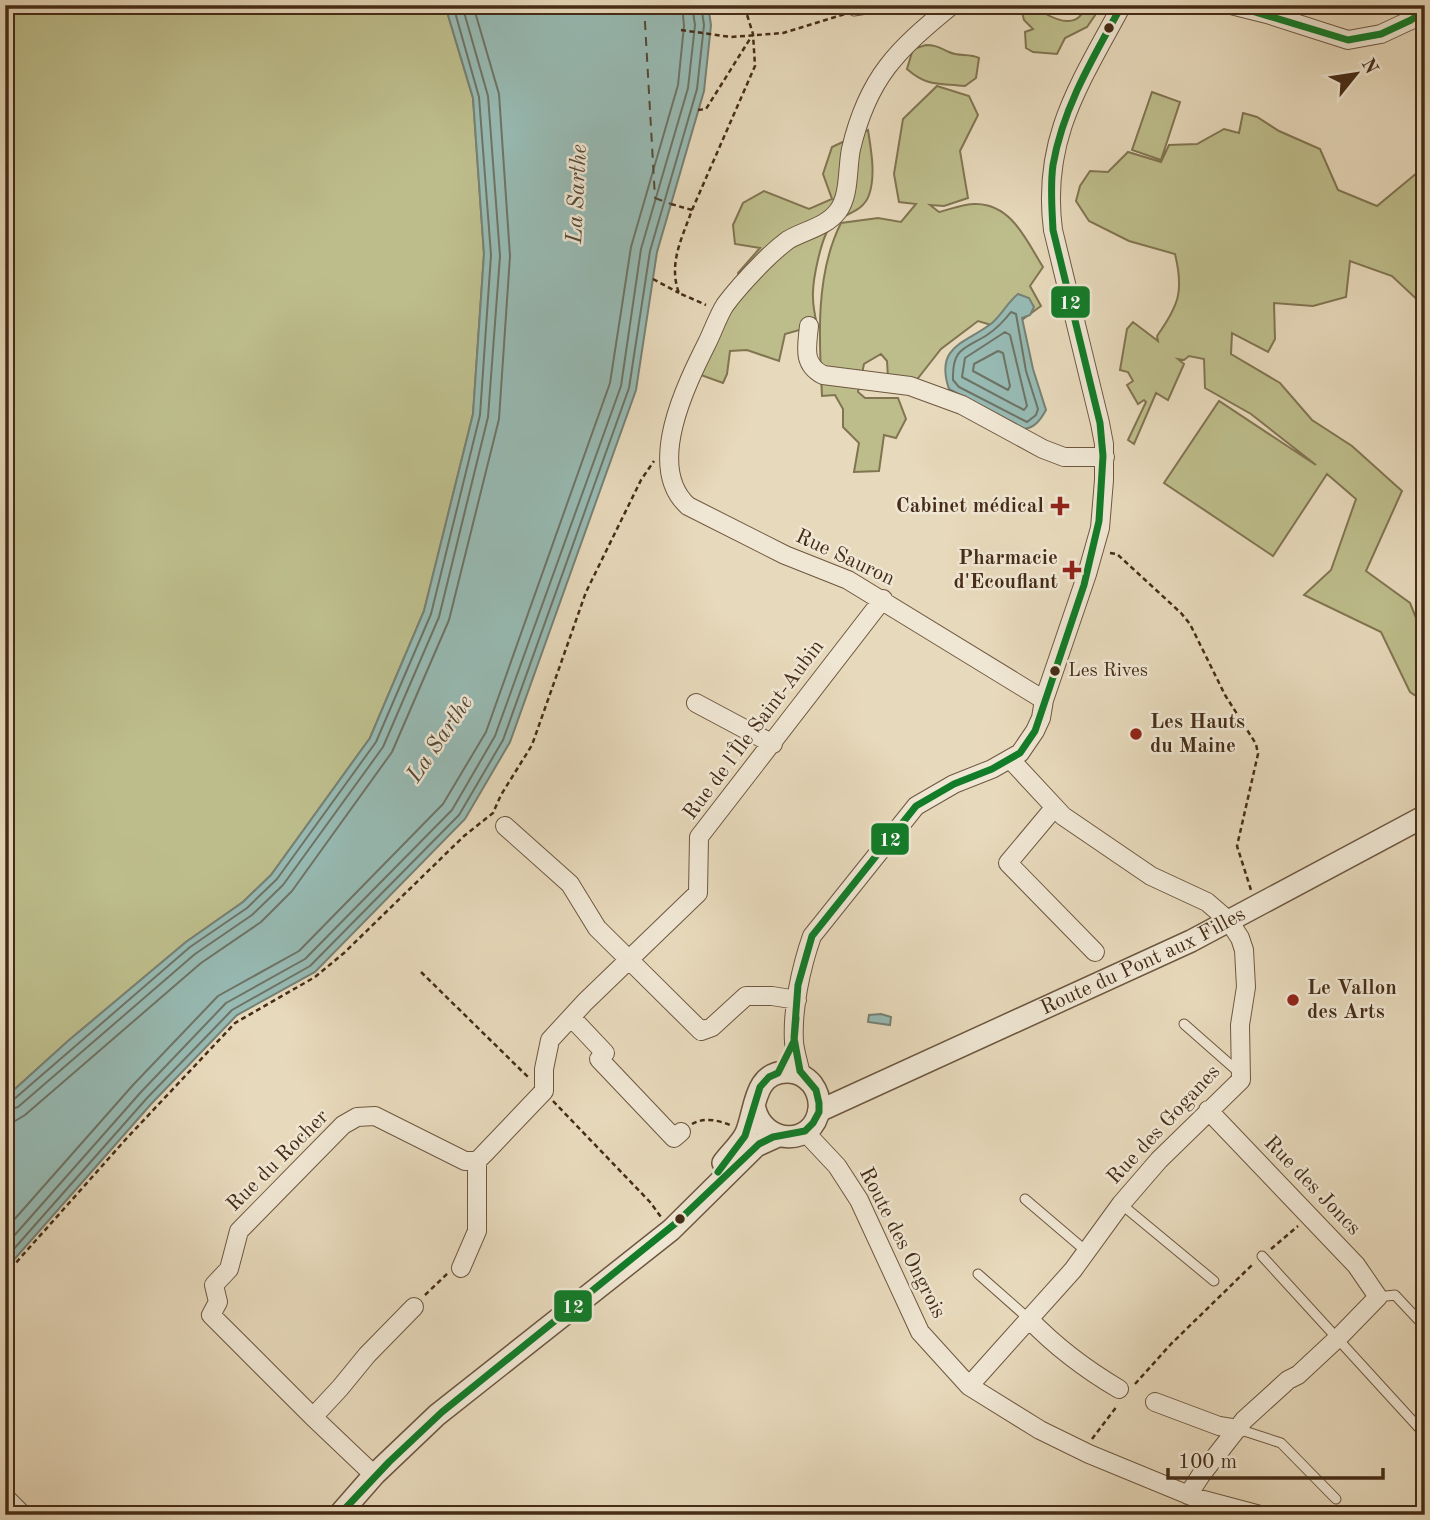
<svg xmlns="http://www.w3.org/2000/svg" width="1430" height="1520" viewBox="0 0 1430 1520" font-family="'Old Standard TT',serif">
<style>
.green{fill:#bdbd8b;stroke:#817451;stroke-width:2}
.water{fill:#97bab3;stroke:#768175;stroke-width:2}
.lines{fill:none;stroke-linecap:round;stroke-linejoin:round}
.shore{stroke:#6e7365;stroke-width:2}
.ferry{stroke:#554836;stroke-width:2;stroke-dasharray:9 7;stroke-linecap:butt}
.service-casing{stroke:#6e5740;stroke-width:11}
.minor-casing{stroke:#6e5740;stroke-width:20}
.tertiary-casing{stroke:#6e5740;stroke-width:24}
.path{stroke:#452c17;stroke-width:2.5;stroke-dasharray:5 3.5;stroke-linecap:butt}
.service{stroke:#efe6d3;stroke-width:9}
.minor{stroke:#efe6d3;stroke-width:18}
.tertiary{stroke:#efe6d3;stroke-width:21}
.bus-1-casing{stroke:#efe6d3;stroke-width:12}
.bus-1{stroke:#127c29;stroke-width:7}
.bus-dot{fill:#452c17;stroke:#efe6d3;stroke-width:2.5}
.poi-dot{fill:#8f2418;stroke:#efe6d3;stroke-width:2.5}
.labels{text-anchor:middle;dominant-baseline:central;stroke-width:5;stroke-linejoin:round;paint-order:stroke}
.bus-label{font-size:19px;fill:#452c17;stroke:#efe6d3;text-anchor:start}
.poi-label{font-size:21px;font-weight:bold;fill:#452c17;stroke:#efe6d3;text-anchor:end}
.street-label{font-size:21px;fill:#452c17;stroke:#efe6d3}
.water-label{font-size:23px;font-style:italic;fill:#554836;stroke:#efe6d3}
.line-badge{stroke:#efe6d3;stroke-width:2.5}
.badge-label{font-size:19px;text-anchor:middle;font-weight:bold;fill:#fff}
</style>
<rect width="100%" height="100%" fill="#e7d9bb"/>
<filter id="stains"><feTurbulence type="fractalNoise" baseFrequency=".00286" numOctaves="4"/><feColorMatrix values="0 0 0 0 .2 0 0 0 0 .09 0 0 0 0 .02 0 0 0 .5 -.17"/></filter>
<radialGradient id="worn" r=".72"><stop offset=".6" stop-color="#630" stop-opacity="0"/><stop offset="1" stop-color="#630" stop-opacity=".3"/></radialGradient>
<!-- green -->
<path class="green" d="M5,5H445L473,98L484,254L473,414L424,611L370,738L271,875L243,902L186,942L68,1041L5,1098Z
M1020,5H1043L1044,13C1060,22 1079,28 1086,5H1102L1087,27L1065,38L1057,54L1033,52L1026,48L1025,32L1033,29L1024,20Z
M926,45C936,45 940,48 949,52C959,57 969,53 979,58L976,78L965,86C940,83 927,87 907,69L913,49Z
M937,86L969,96L978,115L960,151L968,198L944,206L930,205L939,212C951,209 965,203 977,204C1012,205 1026,240 1043,267L1030,286L1041,306L1008,330L978,321L941,349L915,382L888,378L887,361L881,354L864,364L858,392L865,398H898L906,419L896,438L884,435L879,471L854,472L859,443L843,427V409L835,395L822,396C819,340 815,274 841,223L878,218L901,222L916,204L899,202L894,174L903,119Z
M1152,92L1180,102L1161,160L1132,150Z
M1243,113L1257,117L1279,131L1320,149L1338,190L1377,206L1418,172L1425,174V307L1392,276L1350,261L1346,297L1313,306L1274,303L1275,339L1268,352L1232,333L1231,354L1280,383L1312,420L1352,446L1402,491L1366,571L1410,603L1425,640V702L1410,692L1381,632L1304,595L1331,570L1356,499L1327,474L1273,556L1164,483L1219,401L1316,465L1251,414L1205,388L1204,359L1189,356L1184,360L1178,359L1184,364L1168,400L1156,393L1134,444L1128,440L1146,402L1144,400L1138,404L1127,385L1133,381L1128,372L1120,370L1127,329L1133,322L1158,341L1157,336C1179,305 1184,291 1175,254L1129,241L1089,221L1076,201L1080,186L1090,171L1108,172L1128,152L1161,162L1169,145L1197,144L1224,129L1239,133Z
M868,130C871,150 876,175 869,195C863,213 842,214 832,224C821,236 812,282 813,298C813,307 815,316 817,325L785,334L779,361L747,350L730,351L727,374L723,383L698,374L725,319L744,291L738,273L760,248L735,244L733,225L743,203L764,191L809,209L832,199L823,174L832,147Z"/>
<!-- water -->
<path class="water" d="M445,5H708L711,25L704,91L657,252L636,390L510,742L465,819L315,972L237,1015L152,1103L5,1270V1098L68,1041L186,942L243,902L271,875L370,738L424,611L473,414L484,254L473,98Z
M1018,294L1029,298L1034,307L1030,315L1022,318L1033,369L1046,410C1041,419 1035,428 1024,429L949,389C934,345 967,343 992,323C1002,314 1008,302 1018,294Z
M881,1014L891,1017L890,1025L868,1022L869,1015Z"/>
<g class="lines">
<!-- shore -->
<path class="shore" d="M1011,312L1016,314L1026,371L1038,409L1036,415L1027,422L959,387L953,380C952,348 964,349 987,335C996,329 1004,321 1011,312Z
M1005,332L1010,335L1027,406L1024,410L962,377L965,358Z
M998,351L1003,353L1010,386L1008,390L973,371L974,364Z
M5,1102L13,1100L190,947L247,908L277,879L376,742L431,614L480,415L491,255L479,97L453,5
M5,1111L18,1107L195,954L252,915L283,885L383,747L439,617L488,417L500,256L488,96L462,5
M5,1122L15,1121L25,1115L201,963L261,922L292,891L392,752L449,620L499,419L510,256L499,94L473,5
M5,1230L133,1085L218,996L299,951L443,804L486,732L610,383L631,247L678,85L684,26L682,5
M5,1246L141,1092L226,1003L305,959L452,810L495,736L621,386L641,249L688,88L695,25L692,5
M5,1259L147,1098L232,1010L310,966L459,815L503,740L629,388L650,251L697,89L704,25L701,5"/>
<!-- ferry -->
<path class="ferry" d="M644,5L655,198L671,204"/>
<!-- service casing -->
<g class="service-casing">
<path id="service" d="M854,11L893,5
M1184,1024L1234,1068H1241
M1025,1199L1086,1251
M1121,1204L1214,1281
M1262,1256L1420,1429
M978,1274L1029,1319
M1378,1297L1395,1295L1425,1327
M1238,1429L1281,1443L1336,1499"/>
</g>
<!-- minor casing -->
<g class="minor-casing">
<path id="minor" d="M952,5C897,50 868,77 851,149C847,168 850,195 838,211C826,227 805,230 788,240C780,246 771,254 764,261C751,274 736,290 725,305C718,316 713,331 707,343C686,385 645,467 688,506L785,555L848,580L1044,700
M1231,5L1267,14L1348,40L1381,34L1411,20L1425,10
M809,326C807,347 802,364 823,375L910,386L962,405L1043,449L1064,457H1105
M696,703L773,744
M1054,808L1008,863L1095,952
M505,826L570,884L597,928L701,1031L712,1027L746,996H772L797,1000
M571,1017L605,1053L599,1059L674,1138L681,1132
M801,1075C799,1064 795,1053 794,1042C792,1009 801,967 812,936L916,806L954,784L992,769L1020,753L1035,731L1041,718L1044,700L1087,574L1100,528L1104,480V444L1100,423L1053,230C1041,138 1081,82 1122,5
M805,1132L837,1166L859,1200L920,1332L969,1386L1040,1430L1089,1454L1196,1498L1260,1515
M461,1268L477,1231V1161
M1029,1319C1056,1347 1085,1369 1119,1389
M969,1386L1073,1270L1121,1204L1159,1160L1241,1080L1240,1025L1246,987L1244,950L1240,938L1229,921L1207,902L1151,876L1063,816L1010,759
M1155,1402L1219,1426L1238,1429
M313,1417L340,1388L367,1355L414,1307
M374,1475L313,1417L211,1315L218,1302L214,1285L229,1269L239,1231L343,1125L357,1117L375,1116L465,1161H477L484,1154L544,1091V1069L550,1040L585,1002L698,893L699,837L883,599
M1188,1495L1201,1475L1244,1420L1288,1380L1298,1375L1341,1335L1378,1297L1356,1265L1208,1110
M5,1497L23,1515"/>
</g>
<!-- tertiary casing -->
<g class="tertiary-casing">
<g id="tertiary">
<path id="s1" d="M819,1111L1191,941L1425,816"/>
<path d="M723,1163C730,1153 741,1144 746,1133C756,1110 753,1071 788,1072C797,1072 806,1077 812,1084C817,1091 820,1100 819,1109C814,1147 764,1145 755,1109"/>
<path d="M339,1515L374,1475L437,1415L671,1230L756,1146L778,1136"/>
</g>
</g>
<!-- path -->
<path class="path" d="M681,30L731,37L783,33L845,14
M698,110L706,109L753,34
M671,204L692,210C682,238 668,264 679,293L706,305
M692,210L755,66L753,34L744,5
M653,279L679,293
M1110,553L1117,554L1181,613L1190,624L1225,695L1256,744L1258,754L1237,846L1251,890
M421,972L528,1077
M553,1101L650,1202L661,1217
M692,1124C704,1117 719,1120 732,1126
M1271,1249L1298,1226
M5,1275L126,1139L235,1023L315,977L344,953L464,836L493,813L501,795L532,745L586,592L641,480L654,461
M425,1295L448,1273
M1135,1384L1171,1344L1253,1264
M1092,1439L1117,1406"/>
<!-- service -->
<use href="#service" class="service"/>
<!-- minor -->
<use href="#minor" class="minor"/>
<!-- tertiary -->
<use href="#tertiary" class="tertiary"/>
<!-- bus-1 casing -->
<g class="bus-1-casing">
<path id="bus-1" d="M1232,5L1348,40L1381,34L1411,20L1425,10
M718,1172L745,1136L760,1087L769,1077L778,1073L794,1041L796,1018
M339,1515L389,1462L442,1412L676,1223L759,1144L773,1137L805,1131L813,1123L819,1112V1103L816,1090L800,1071L794,1038L798,985L812,936L916,806L954,784L992,769L1020,753L1035,731L1084,585L1099,521L1103,456L1100,423L1053,230C1052,208 1050,186 1053,165C1063,107 1094,56 1122,5"/>
</g>
<!-- bus-1 -->
<use href="#bus-1" class="bus-1"/>
</g>
<!-- markers -->
<g class="bus-dot">
<circle cx="1109" cy="28" r="6"/>
<circle cx="1055" cy="671" r="6"/>
<circle cx="680" cy="1219" r="6"/>
</g>
<g class="poi-dot">
<path d="M1056.5 495.5h7v7h7v7h-7v7h-7v-7h-7v-7h7z"/>
<path d="M1068.5 559.5h7v7h7v7h-7v7h-7v-7h-7v-7h7z"/>
<circle cx="1136" cy="734" r="7"/>
<circle cx="1293" cy="1000" r="7"/>
</g>
<g class="labels">
<!-- bus labels -->
<g class="bus-label">
<text x="1068" y="671">Les Rives</text>
</g>
<!-- poi labels -->
<g class="poi-label">
<text x="1044" y="506">Cabinet médical</text>
<text x="1058" y="558">Pharmacie<tspan x="1058" dy="24">d'Ecouflant</tspan></text>
<text x="1150" y="722" text-anchor="start">Les Hauts<tspan x="1150" dy="24">du Maine</tspan></text>
<text x="1307" y="988" text-anchor="start">Le Vallon<tspan x="1307" dy="24">des Arts</tspan></text>
</g>
<!-- street labels -->
<g class="street-label">
<text transform="translate(845 558) rotate(25)">Rue Sauron</text>
<text transform="translate(754 730) rotate(-53)">Rue de l'Île Saint-Aubin</text>
<text stroke="none"><textPath href="#s1" startOffset="357">Route du Pont aux Filles</textPath></text>
<text transform="translate(1164 1125) rotate(-47)">Rue des Goganes</text>
<text transform="translate(278 1161) rotate(-45)">Rue du Rocher</text>
<text transform="translate(1312 1186) rotate(46)">Rue des Joncs</text>
<text transform="translate(902 1243) rotate(63)">Route des Ongrois</text>
</g>
<!-- water labels -->
<g class="water-label">
<text transform="translate(577 194) rotate(-87)">La Sarthe</text>
<text transform="translate(440 739) rotate(-56)">La Sarthe</text>
</g>
</g>
<g class="line-badge">
<rect x="1050" y="285" width="41" height="34" rx="7" fill="#127c29"/>
<rect x="870" y="822" width="40" height="34" rx="7" fill="#127c29"/>
<rect x="553" y="1289" width="40" height="34" rx="7" fill="#127c29"/>
</g>
<g class="badge-label">
<text x="1070" y="309">12</text>
<text x="890" y="846">12</text>
<text x="573" y="1313">12</text>
</g>
<!-- margin -->
<rect width="1430" height="1520" fill="none" stroke="#e7d9bb" stroke-width="28"/>
<rect x="7" y="7" width="1416" height="1506" fill="none" stroke="#452c17" stroke-width="3.5"/>
<rect x="14" y="14" width="1402" height="1492" fill="none" stroke="#452c17" stroke-width="2"/>
<!-- north arrow -->
<g transform="translate(1356 74) rotate(60)" stroke="#efe6d3" stroke-width="5" paint-order="stroke">
<path d="M0-5L12 26L0 18L-12 26Z" fill="#452c17"/>
<text y="-10" font-size="19" font-weight="bold" text-anchor="middle" fill="#452c17">N</text>
</g>
<!-- scale -->
<path d="M1168 1468v10h215v-10" fill="none" stroke="#452c17" stroke-width="3.5"/>
<text x="1178" y="1468" font-size="21" fill="#452c17" stroke="#efe6d3" stroke-width="5" paint-order="stroke">100 m</text>
<rect width="100%" height="100%" filter="url(#stains)"/>
<rect width="100%" height="100%" fill="url(#worn)"/>
</svg>
